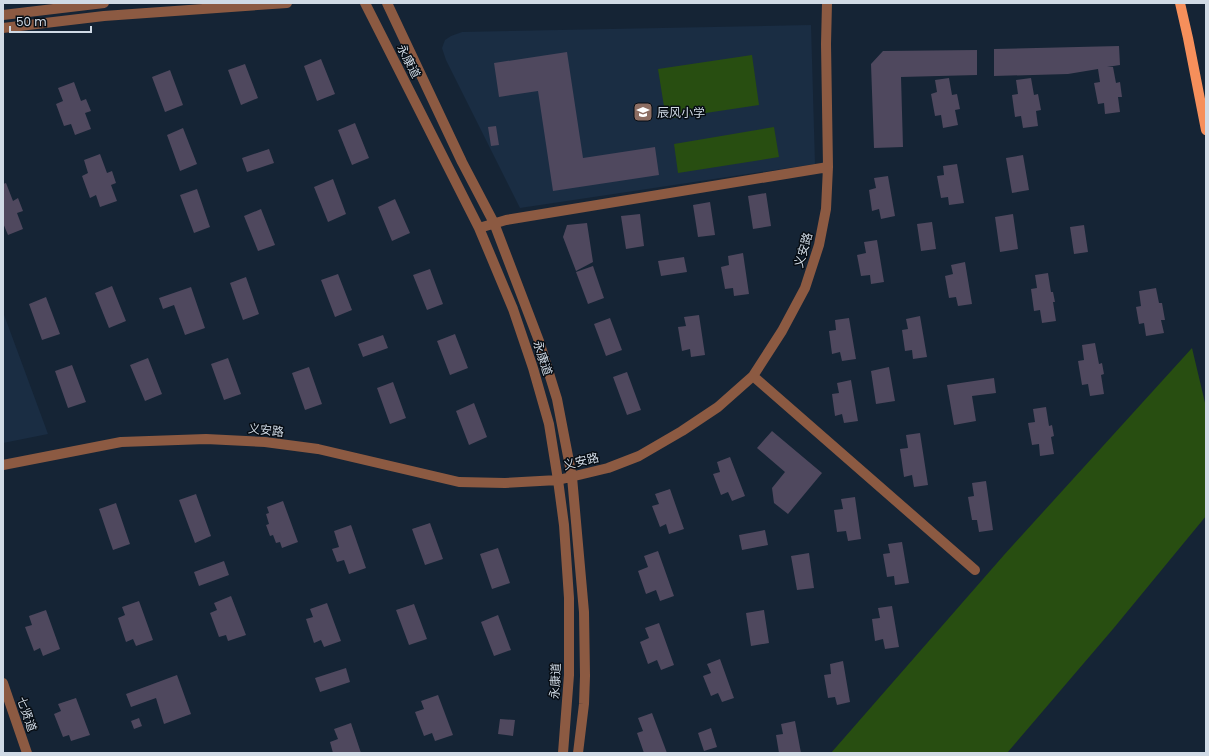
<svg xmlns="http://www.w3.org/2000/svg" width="1209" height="756" viewBox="0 0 1209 756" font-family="Poppins,'Noto Sans SC',sans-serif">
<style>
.built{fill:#1a2d43}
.green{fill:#284e11}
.building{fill:#4f485e}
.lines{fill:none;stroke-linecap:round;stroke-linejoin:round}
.minor{stroke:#8c5a42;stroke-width:10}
.major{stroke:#f68f5b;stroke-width:10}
.labels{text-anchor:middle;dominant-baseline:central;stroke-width:3;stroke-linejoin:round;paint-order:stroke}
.street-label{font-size:12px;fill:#d0dae5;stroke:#070d14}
.poi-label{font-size:12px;fill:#d0dae5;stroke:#070d14;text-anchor:start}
</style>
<rect width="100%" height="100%" fill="#152435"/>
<!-- built -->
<path class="built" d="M811,25L815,164L520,208L446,60L442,48L445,40L451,36L462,32Z
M3,312L48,434L3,443Z"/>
<!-- green -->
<path class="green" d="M752,55L759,105L666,119L658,69Z
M774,127L779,157L678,173L674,144Z
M1192,348L1206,407V516L1113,629L1007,753H831L1004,555Z"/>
<!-- building -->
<path class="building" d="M1119,46L1120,65L1107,67H1113L1116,83L1120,82L1122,97H1118L1120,112L1105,114L1104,103L1098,104L1094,83L1100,82L1098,69L1068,74L994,76V49Z
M977,50V75L901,77L903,147L874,148L871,64L883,51Z
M567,52L583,158L655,147L659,175L553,191L538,91L499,97L494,63Z
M321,59L335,94L317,101L304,66Z
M245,64L258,98L241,105L228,70Z
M170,70L183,105L165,112L152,77Z
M949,78L952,95L957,94L960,109L955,110L958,125L943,128L941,115L935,116L931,94L937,92L935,80Z
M1031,78L1034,95L1038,94L1041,110L1036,111L1038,126L1023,128L1021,116L1015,117L1012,95L1018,94L1016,80Z
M74,82L81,101L86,99L91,111L85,113L91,129L75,135L71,124L64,126L56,104L63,101L58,88Z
M355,123L369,158L352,165L338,130Z
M496,126L499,145L491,146L488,127Z
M183,128L197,164L180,171L167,135Z
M269,149L274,163L247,172L242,158Z
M100,154L107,173L112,171L116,183L111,185L117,201L100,207L96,195L90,198L82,176L88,173L84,160Z
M1023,155L1029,190L1012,193L1006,158Z
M957,164L964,203L949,205L948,197L941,198L937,176L944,175L943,166Z
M888,176L895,216L881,219L879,209L872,211L869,190L876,188L874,178Z
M333,179L346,214L328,222L314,187Z
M6,183L13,201L18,198L23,211L17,213L23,229L8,235L3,223V184Z
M197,189L210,227L194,233L180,195Z
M766,193L771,226L753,229L748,196Z
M395,199L410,233L392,241L378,207Z
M710,202L715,235L698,237L693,205Z
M261,209L275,245L258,251L244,216Z
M640,214L644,246L626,249L621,216Z
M1013,214L1018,249L1000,252L995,217Z
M932,222L936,249L921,251L917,224Z
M587,223L593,262L576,271L563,237L567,225Z
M1084,225L1088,252L1074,254L1070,227Z
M877,240L884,282L871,284L870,275L861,276L857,255L866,253L864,242Z
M743,253L749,294L734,296L733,288L725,289L721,267L729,265L728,256Z
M684,257L687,272L661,276L658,261Z
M965,262L972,304L958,306L956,297L949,298L945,276L953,274L951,265Z
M593,266L604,298L588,304L576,272Z
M430,269L443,304L427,310L413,275Z
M1048,273L1051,292H1053L1055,302H1053L1056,321L1042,323L1040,310L1034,311L1031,289L1037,288L1035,275Z
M338,274L352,310L335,317L321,280Z
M246,277L259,314L243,320L230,283Z
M112,286L126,321L109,328L95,293Z
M191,287L205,328L185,335L174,305L163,309L159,298Z
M1156,288L1159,303H1162L1165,320H1161L1164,333L1146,336L1144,323L1139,324L1136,307L1141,306L1139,291Z
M46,297L60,334L42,340L29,304Z
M699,315L705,355L691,357L690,349L682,351L678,327L686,326L684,317Z
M920,316L927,357L913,359L912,350L905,351L902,330L908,329L906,319Z
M610,318L622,350L606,356L594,324Z
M849,318L856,359L842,361L840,352L832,354L829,331L836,330L835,320Z
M455,334L468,368L450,375L437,341Z
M383,335L388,348L363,357L358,344Z
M1095,343L1099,364L1102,363L1104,374L1101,375L1104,394L1090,396L1088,384L1082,385L1078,361L1084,360L1082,345Z
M148,358L162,394L145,401L130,365Z
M228,358L241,394L224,400L211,364Z
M72,365L86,402L68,408L55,371Z
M309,367L322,404L305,410L292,373Z
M889,367L895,401L876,404L871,371Z
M627,372L641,410L627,415L613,377Z
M994,378L996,393L972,396L976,421L954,425L947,385Z
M851,380L858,421L844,423L842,414L835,416L832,394L839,393L837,383Z
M393,382L406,418L390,424L377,388Z
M474,403L487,437L469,445L456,411Z
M1046,407L1049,426L1052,425L1054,436L1051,437L1054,454L1040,456L1039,444L1032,445L1028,423L1035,422L1033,409Z
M772,431L822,473L788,514L774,503L772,488L785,472L757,448Z
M920,433L928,485L914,487L912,475L904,477L900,449L908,448L906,435Z
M730,457L745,496L732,501L728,492L721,495L713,474L720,472L717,462Z
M986,481L993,530L979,532L977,520H972L968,497L974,496L972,483Z
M670,489L684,529L669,534L666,524L660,527L652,506L659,504L655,494Z
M196,494L211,536L195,543L179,500Z
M855,497L861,539L848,541L846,531L837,532L834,510L843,509L841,499Z
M283,501L298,542L282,548L280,542L276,543L273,535L270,536L266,525L269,524L266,514L269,513L267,507Z
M116,503L130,544L113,550L99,509Z
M430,523L443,559L425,565L412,529Z
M351,525L366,568L349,574L344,560L337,562L332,549L339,547L334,531Z
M765,530L768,545L742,550L739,535Z
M902,542L909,583L895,585L894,576L887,577L883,554L890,553L888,544Z
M498,548L510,583L492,589L480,554Z
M658,551L674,596L660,601L656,590L646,594L638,571L648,567L644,556Z
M809,553L814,588L797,590L791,556Z
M224,561L229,575L199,586L194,572Z
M231,596L246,635L228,641L226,635L219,637L210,613L217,610L214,603Z
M139,601L153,640L136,646L133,639L126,642L118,618L125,615L122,607Z
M327,603L341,641L324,647L321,640L314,643L306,619L313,617L310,609Z
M414,604L427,639L409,645L396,610Z
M892,606L899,647L885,649L883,639L875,641L872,619L880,618L878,608Z
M46,610L60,649L43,656L40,648L34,651L25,627L32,625L29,616Z
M764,610L769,643L751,646L746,613Z
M498,615L511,650L494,656L481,622Z
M659,623L674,665L661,670L657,660L648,664L640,642L649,638L645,628Z
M720,659L734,698L722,702L718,693L711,696L703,676L711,673L707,664Z
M843,661L850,702L837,705L835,697L828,698L824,675L831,674L830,664Z
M346,668L350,682L320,692L315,678Z
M177,675L191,714L164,724L156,698L131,707L126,694Z
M438,695L453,735L435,741L432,733L424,736L415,712L424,709L421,701Z
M76,698L90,735L71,741L69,735L63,737L54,714L61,711L58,704Z
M652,713L667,753H644L637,733L643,731L638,718Z
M139,718L142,726L134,729L131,721Z
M500,719L515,720L513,736L498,734Z
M795,721L801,753H779L776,735L783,734L781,724Z
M351,723L361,753H333L330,742L338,739L334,729Z
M711,728L717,747L704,751L698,733Z"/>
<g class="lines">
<!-- minor -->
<path class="minor" d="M365,3L479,228L513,309L533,368L549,424L558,480L564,525L569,598V675L563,753
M387,3L462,162L494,223L539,341L557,399L572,477L584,612L585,676L584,704L578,753
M3,15L104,3
M3,28L104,16L287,3
M479,228L506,220L828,167
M753,376L975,570
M3,465L121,442L206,439L265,442L318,449L459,482L505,483L558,480L608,468L639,456L682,431L718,407L753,376L782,331L805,288L819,245L826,209L828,167L826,44L827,3
M3,683L27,753"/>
<!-- major -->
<path class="major" d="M1180,3L1188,38L1206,130"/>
</g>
<!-- icons -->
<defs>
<g id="school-square" transform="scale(1)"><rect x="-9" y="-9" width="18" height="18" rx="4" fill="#8d6e63" stroke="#070d14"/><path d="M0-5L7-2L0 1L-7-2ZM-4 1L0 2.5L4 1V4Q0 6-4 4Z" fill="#fff"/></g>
</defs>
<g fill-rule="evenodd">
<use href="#school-square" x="643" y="112"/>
</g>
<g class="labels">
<!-- street labels -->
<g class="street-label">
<text transform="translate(409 61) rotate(63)">永康道</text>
<text transform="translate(803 250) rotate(-74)">义安路</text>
<text transform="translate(543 358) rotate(72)">永康道</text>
<text transform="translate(266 430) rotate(6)">义安路</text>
<text transform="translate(581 461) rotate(-14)">义安路</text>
<text transform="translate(555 681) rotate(-87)">永康道</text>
<text transform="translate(27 714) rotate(71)">七贤道</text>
</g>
<!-- poi labels -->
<g class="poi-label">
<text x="657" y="112">辰风小学</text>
</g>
</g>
<!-- border -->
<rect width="1209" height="756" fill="none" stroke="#d0dae5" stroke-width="8"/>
<!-- scale -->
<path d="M10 26v6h81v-6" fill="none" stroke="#d0dae5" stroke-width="2"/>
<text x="16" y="26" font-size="12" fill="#d0dae5" stroke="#070d14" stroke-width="3" paint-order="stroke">50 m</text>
</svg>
